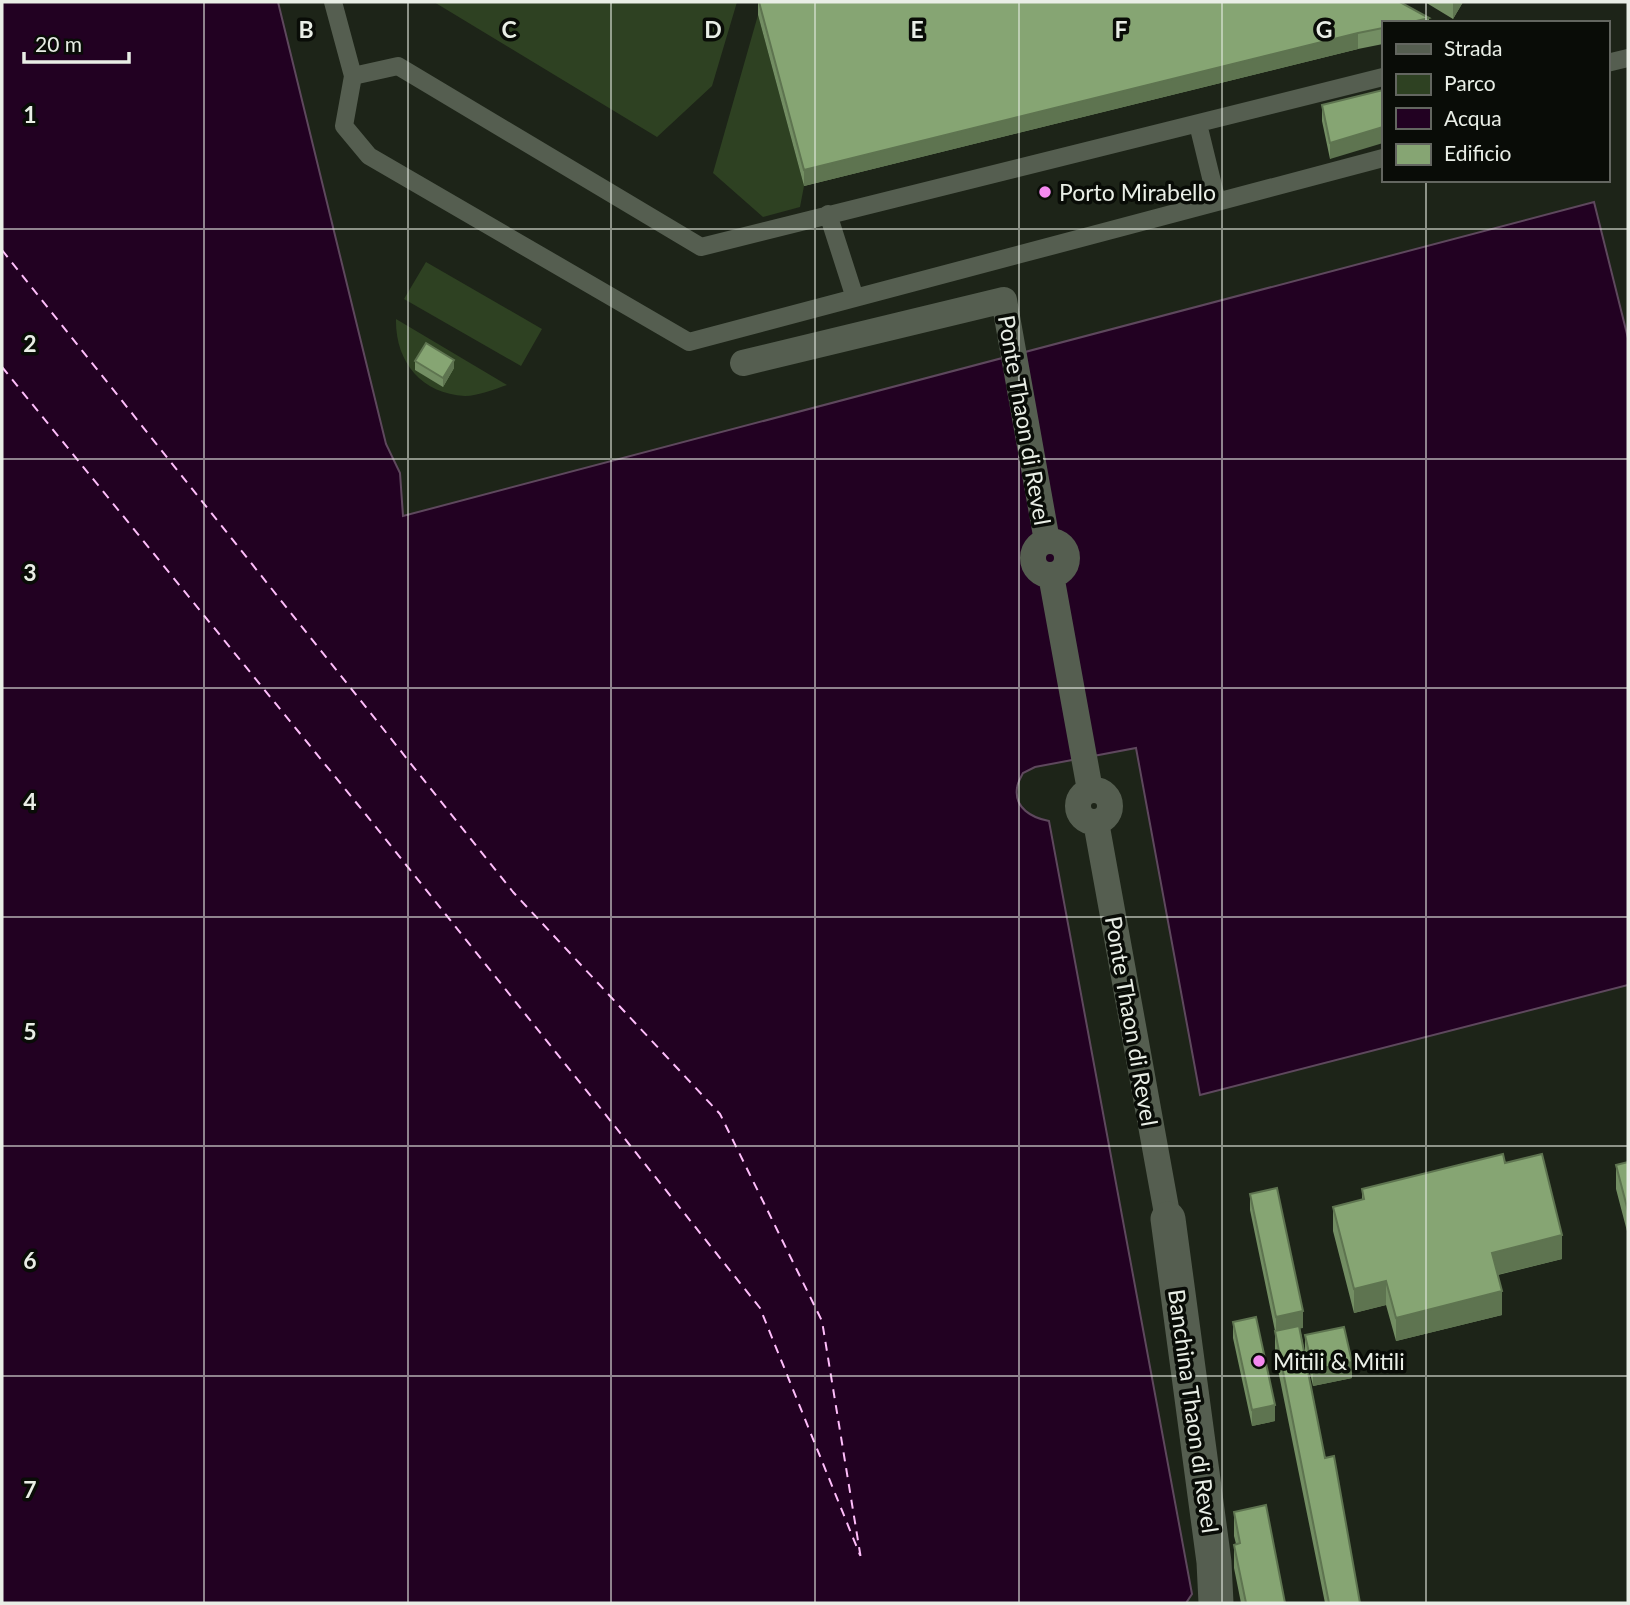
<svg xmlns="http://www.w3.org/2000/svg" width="1630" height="1605" viewBox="0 0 1630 1605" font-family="Lato,sans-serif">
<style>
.green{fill:#2e4122}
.water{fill:#220122;stroke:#5e485d;stroke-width:2}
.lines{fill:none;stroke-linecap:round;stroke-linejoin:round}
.ferry{stroke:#febdfa;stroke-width:2;stroke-dasharray:9 7;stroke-linecap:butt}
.service{stroke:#555e50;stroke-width:18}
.pedestrian{stroke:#555e50;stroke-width:26}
.minor{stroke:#555e50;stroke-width:35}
.wall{fill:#738e63}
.shaded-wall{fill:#5e7450}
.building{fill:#86a573;stroke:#5e7450;stroke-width:2}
.grid{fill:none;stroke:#e9eee6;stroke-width:2;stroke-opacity:0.55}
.poi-dot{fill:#f489f0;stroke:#090c07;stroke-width:2.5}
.labels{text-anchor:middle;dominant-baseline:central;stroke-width:7;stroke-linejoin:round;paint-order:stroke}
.poi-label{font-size:23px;fill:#e9eee6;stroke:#090c07;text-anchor:start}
.street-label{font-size:23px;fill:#e9eee6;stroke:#090c07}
.grid-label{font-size:23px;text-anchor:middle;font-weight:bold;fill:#e9eee6;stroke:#090c07;stroke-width:7;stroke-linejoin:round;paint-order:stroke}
</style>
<rect width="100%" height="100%" fill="#1d2418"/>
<!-- green -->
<path class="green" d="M434,2H737L712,86L657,137Z
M758,15L804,186L800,207L763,217L713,173Z
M426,262L542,329L521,366L404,299Z
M396,319L507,385C495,389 478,396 465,396C421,394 395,361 396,319Z"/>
<!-- water -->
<path class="water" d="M2,2H278L386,444L400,473L403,516L1594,202L1628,338V985L1200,1095L1136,748L1035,767L1023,773C1021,777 1017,784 1017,788C1014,808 1032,818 1049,821L1192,1594L1186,1603H2Z"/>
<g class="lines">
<!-- ferry -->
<path class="ferry" d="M2,250L513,892L720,1114L822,1321L861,1559
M2,367L363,811L760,1308L860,1555"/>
<!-- service -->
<path class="service" d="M333,2L353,76
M1607,63L1628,58
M1383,77L701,247L398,66L353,76L344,126L369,156L689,342L1383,158
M1198,124L1217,202
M828,214L855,298"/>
<!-- pedestrian -->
<path class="pedestrian" d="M743,363L1004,300L1047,541
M1033 558a17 17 0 1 1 34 0a17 17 0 1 1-34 0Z
M1051,575L1090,790
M1078 806a16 16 0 1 1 32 0a16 16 0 1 1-32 0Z
M1096,822L1168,1219"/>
<!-- minor -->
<path class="minor" d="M1168,1219L1214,1562L1216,1603"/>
</g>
<!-- wall -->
<path class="wall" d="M758,2H1400L1429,18V23H1383V44L1358,49L804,186L758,15Z
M1425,2H1463L1453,19Z
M1383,90L1330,159L1322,121V105Z
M415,361L454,368L443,387L415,370Z
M1628,1162V1235L1616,1189V1165Z
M1505,1163L1562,1259L1498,1275L1502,1315L1396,1341L1386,1305L1354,1313L1333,1231V1207L1362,1200V1189Z
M1250,1194L1303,1328H1300L1325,1458L1360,1603H1325L1275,1355V1331L1250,1210Z
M1233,1322L1275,1421L1252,1426L1233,1338Z
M1305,1335L1352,1378L1313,1386L1305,1352Z
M1234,1512L1285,1603H1241L1234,1568V1545L1236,1544L1234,1536Z"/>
<!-- shaded-wall -->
<path class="shaded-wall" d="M1453,2H1463L1453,19Z
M1358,33V49L804,186V170Z
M1383,127V143L1330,159V143Z
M454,360V368L443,387V378Z
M1562,1235V1259L1492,1276V1253Z
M1386,1281V1305L1354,1313V1289Z
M1502,1291V1315L1396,1341V1318Z
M1303,1311V1328L1276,1333V1317Z
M1352,1362V1378L1313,1386V1370Z
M1275,1405V1421L1252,1426V1410Z"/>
<!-- building -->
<path class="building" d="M759,2H1400L1429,18L1408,23H1383V28L1358,33L804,170Z
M1383,90V127L1330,143L1322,105Z
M426,343L454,360L443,378L415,361Z
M1503,1154L1505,1163L1542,1154L1562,1235L1492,1253L1502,1291L1396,1318L1386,1281L1354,1289L1333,1207L1364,1199L1362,1189Z
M1628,1162V1211L1616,1165Z
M1277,1188L1303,1311L1276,1317L1250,1194Z
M1256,1317L1275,1405L1252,1410L1233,1322Z
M1299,1326L1325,1458L1334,1456L1360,1603H1329L1275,1331Z
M1344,1327L1352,1362L1313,1370L1305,1335Z
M1266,1505L1285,1603H1246L1234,1545L1240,1543L1234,1512Z"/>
<!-- grid -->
<path class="grid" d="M204,2V1603M408,2V1603M611,2V1603M815,2V1603M1019,2V1603M1222,2V1603M1426,2V23M1426,180V1603M2,229H1628M2,459H1628M2,688H1628M2,917H1628M2,1146H1628M2,1376H1628"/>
<!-- markers -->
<g class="poi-dot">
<circle cx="1045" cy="192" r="7"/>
<circle cx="1259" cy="1361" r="7"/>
</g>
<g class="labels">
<!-- poi labels -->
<g class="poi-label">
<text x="1059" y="192">Porto Mirabello</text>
<text x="1273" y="1361">Mitili &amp; Mitili</text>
</g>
<!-- street labels -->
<g class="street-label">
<text transform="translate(1025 420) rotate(80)">Ponte Thaon di Revel</text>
<text transform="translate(1132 1021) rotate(80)">Ponte Thaon di Revel</text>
<text transform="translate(1194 1411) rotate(82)">Banchina Thaon di Revel</text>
</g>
</g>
<g class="grid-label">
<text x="306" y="38">B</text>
<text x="509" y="38">C</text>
<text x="713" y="38">D</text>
<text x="917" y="38">E</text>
<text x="1121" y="38">F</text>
<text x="1324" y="38">G</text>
<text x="30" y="123">1</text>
<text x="30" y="352">2</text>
<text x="30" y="581">3</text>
<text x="30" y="810">4</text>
<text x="30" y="1040">5</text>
<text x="30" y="1269">6</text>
<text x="30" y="1498">7</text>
</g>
<!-- border -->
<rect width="1630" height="1605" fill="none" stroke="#e9eee6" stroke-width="7"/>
<!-- legend -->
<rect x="1382" y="21" width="228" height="161" fill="#090c07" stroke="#636660" stroke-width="2"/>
<rect x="1396" y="44" width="35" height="10" fill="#555e50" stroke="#636660" stroke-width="2"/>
<text x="1444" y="56" font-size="21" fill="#e9eee6">Strada</text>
<rect x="1396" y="74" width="35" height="21" fill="#2e4122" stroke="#636660" stroke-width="2"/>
<text x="1444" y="91" font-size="21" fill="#e9eee6">Parco</text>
<rect x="1396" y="108" width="35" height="21" fill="#220122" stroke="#636660" stroke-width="2"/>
<text x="1444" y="126" font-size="21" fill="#e9eee6">Acqua</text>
<rect x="1396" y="144" width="35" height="21" fill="#86a573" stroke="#636660" stroke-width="2"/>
<text x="1444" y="161" font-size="21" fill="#e9eee6">Edificio</text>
<!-- scale -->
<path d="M24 52v10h105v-10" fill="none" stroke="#e9eee6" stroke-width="3.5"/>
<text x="35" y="52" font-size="21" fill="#e9eee6" stroke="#090c07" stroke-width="5" paint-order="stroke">20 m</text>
</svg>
